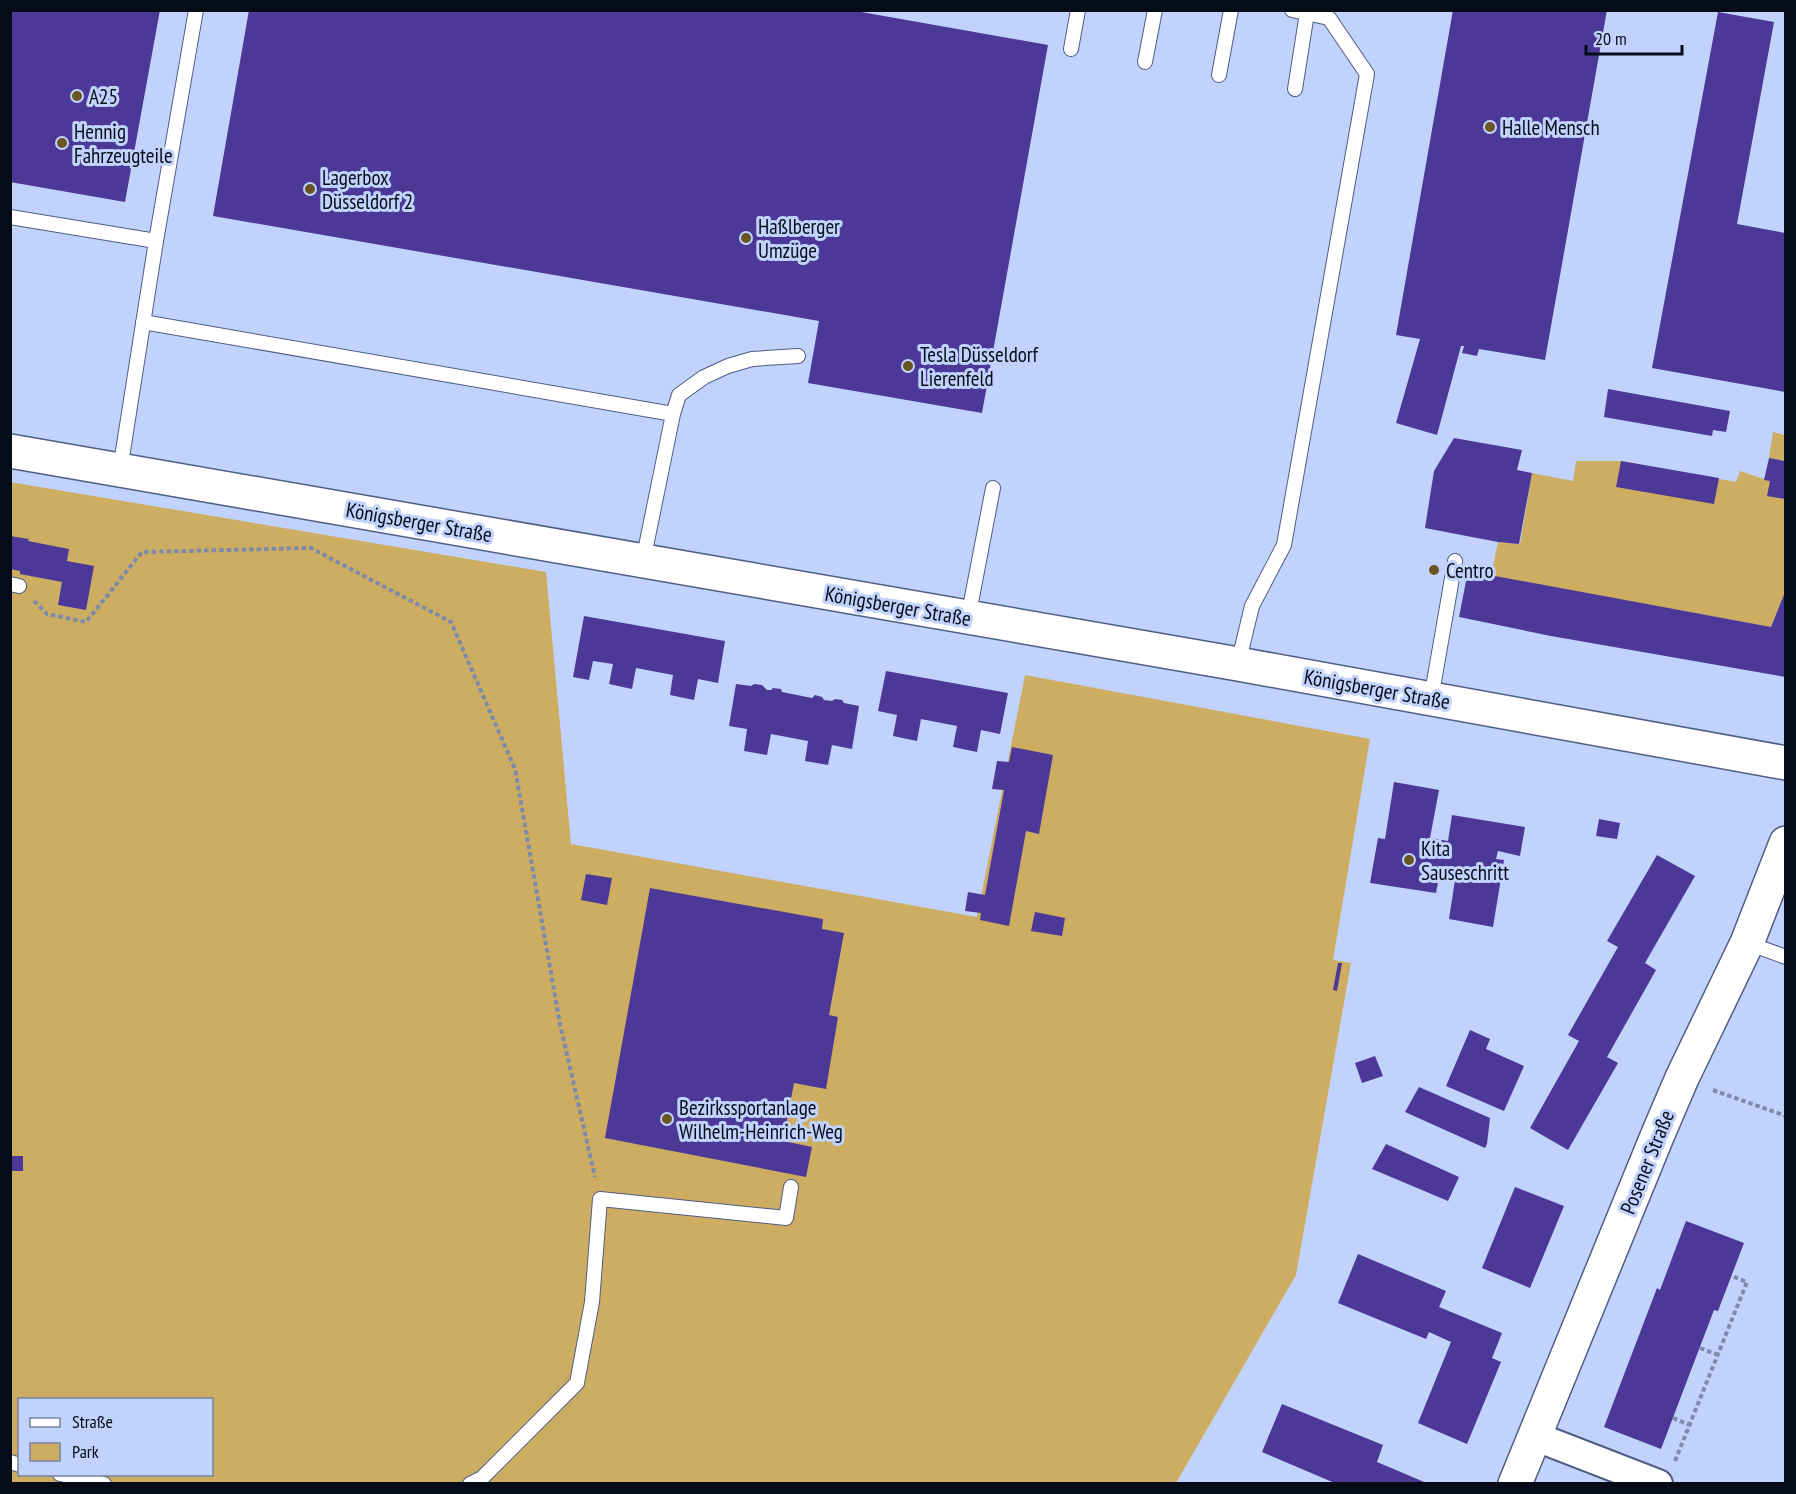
<svg xmlns="http://www.w3.org/2000/svg" width="1796" height="1494" viewBox="0 0 1796 1494" font-family="'PT Sans Narrow',sans-serif">
<style>
.green{fill:#cdad62;fill-rule:evenodd}
.building{fill:#4b3897}
.lines{fill:none;stroke-linecap:round;stroke-linejoin:round}
.lane-casing{stroke:#4f5d82;stroke-width:16}
.street-casing{stroke:#4f5d82;stroke-width:32}
.secondary-casing{stroke:#4f5d82;stroke-width:36}
.path{stroke:#7d8aaa;stroke-width:4;stroke-dasharray:4.5 3;stroke-linecap:butt}
.lane{stroke:#fff;stroke-width:14}
.street{stroke:#fff;stroke-width:28}
.secondary{stroke:#fff;stroke-width:33}
.poi-dot{fill:#695523;stroke:#c1d3fd;stroke-width:2}
.labels{text-anchor:middle;dominant-baseline:central;stroke-width:6;stroke-linejoin:round;paint-order:stroke}
.poi-label{font-size:21px;fill:#060b18;stroke:#c1d3fd;text-anchor:start}
.street-label{font-size:21px;fill:#060b18;stroke:#c1d3fd}
</style>
<rect width="100%" height="100%" fill="#c1d3fd"/>
<!-- green -->
<path class="green" d="M1773,432L1785,435V461L1769,458Z
M1576,461H1621L1736,482L1740,471L1770,481L1768,495L1785,499V592L1771,627L1491,576L1498,542L1520,544L1532,473L1573,481Z
M10,482L546,572L571,844L977,917L1025,675L1370,739L1333,960L1351,963L1296,1275L1176,1483H11ZM20,1400H212V1474H20Z"/>
<!-- building -->
<path class="building" d="M10,10H160L125,202L10,182Z
M249,10H850L1048,45L982,413L808,383L819,321L213,216Z
M1453,10H1607L1545,360L1479,349L1477,356L1462,353L1464,346H1461L1437,435L1396,423L1420,339L1396,335Z
M1718,12L1774,22L1737,224L1785,233V392L1652,368Z
M1608,389L1730,411L1726,432L1713,430L1712,436L1604,417Z
M1454,438L1522,450L1517,470L1532,473L1519,544L1498,542L1425,528L1434,471Z
M1769,458L1785,461V499L1767,496L1770,481L1764,480Z
M1621,461L1719,478L1714,504L1616,487Z
M10,536L29,539L28,541L69,549L67,561L94,566L86,610L58,605L62,582L20,574V571L10,569Z
M1468,571L1771,627L1785,592V677L1551,636L1459,617Z
M584,616L725,641L718,683L698,679L694,700L670,695L673,675L636,668L632,689L609,684L613,664L593,661L589,680L573,677Z
M886,671L1008,693L1000,734L981,730L977,752L953,747L957,726L921,719L917,741L893,736L897,715L878,711Z
M736,684L751,686L754,684L762,685L767,690H771L773,688L781,689L782,692L812,698L815,695L822,697L824,700L832,701L835,699L842,700L844,703L859,706L852,749L832,745L828,765L805,761L808,741L771,734L767,755L744,751L747,729L729,726Z
M1012,747L1053,755L1039,834L1026,831L1009,926L980,920L981,913L965,911L968,892L985,895L1004,790L992,789L997,761L1009,762Z
M1394,782L1439,790L1430,838L1448,841L1452,815L1525,827L1520,856L1498,851L1496,859L1504,860L1493,927L1449,919L1455,880L1439,877L1436,893L1370,883L1378,838L1385,839Z
M1599,819L1620,823L1617,839L1596,836Z
M1657,855L1695,876L1645,963L1656,970L1607,1057L1618,1063L1568,1150L1530,1128L1579,1041L1568,1035L1618,947L1607,941Z
M586,874L612,878L607,905L581,900Z
M650,888L823,919L822,929L844,933L829,1015L838,1017L826,1089L794,1083L783,1141L812,1147L806,1177L605,1138Z
M1035,912L1065,918L1062,936L1031,931Z
M1338,963H1342L1337,991L1333,990Z
M1470,1030L1490,1039L1486,1049L1524,1066L1504,1111L1446,1086Z
M1375,1056L1383,1076L1362,1083L1355,1063Z
M1419,1087L1490,1118L1487,1144L1485,1148L1405,1112Z
M1386,1144L1459,1177L1448,1201L1372,1169Z
M12,1156H23V1171H11Z
M1515,1187L1564,1206L1530,1288L1482,1268Z
M1686,1221L1744,1243L1718,1311L1714,1310L1661,1449L1604,1427L1657,1288L1660,1290Z
M1358,1254L1446,1291L1439,1307L1502,1333L1492,1358L1501,1362L1467,1444L1418,1423L1451,1342L1429,1332L1426,1339L1338,1303Z
M1282,1404L1383,1445L1377,1462L1429,1484H1337L1262,1452Z"/>
<g class="lines">
<!-- lane casing -->
<g class="lane-casing">
<path id="lane" d="M1071,49L1078,10
M1145,62L1155,10
M1219,75L1231,10
M1295,89L1307,13
M10,217L156,241
M143,322L673,414
M120,470L156,241L196,10
M643,561L673,414L679,395L704,377L728,366L752,359L798,356
M10,584L19,586
M968,618L993,488
M1238,664L1252,606L1284,545L1367,74L1329,18L1292,10
M1431,699L1455,561
M1747,943L1786,957
M10,1462L20,1465
M60,1474L104,1484
M470,1484L482,1478L577,1383L592,1302L600,1199L786,1218L791,1187"/>
</g>
<!-- street casing -->
<g class="street-casing">
<path id="street" d="M1534,1436L1658,1484"/>
</g>
<!-- secondary casing -->
<g class="secondary-casing">
<path id="secondary" d="M10,451L1238,664L1786,763
M1515,1484L1658,1134L1682,1078L1747,943L1786,843"/>
</g>
<!-- path -->
<path class="path" d="M34,601L47,614L86,622L142,552L311,548L451,622L515,769L560,1024L595,1177
M1713,1090L1786,1116
M1700,1348L1718,1355
M1673,1418L1690,1425
M1675,1461L1747,1282L1732,1276"/>
<!-- lane -->
<use href="#lane" class="lane"/>
<!-- street -->
<use href="#street" class="street"/>
<!-- secondary -->
<use href="#secondary" class="secondary"/>
</g>
<!-- markers -->
<g class="poi-dot">
<circle cx="77" cy="96" r="6"/>
<circle cx="1490" cy="127" r="6"/>
<circle cx="62" cy="143" r="6"/>
<circle cx="310" cy="189" r="6"/>
<circle cx="746" cy="238" r="6"/>
<circle cx="908" cy="366" r="6"/>
<circle cx="1434" cy="570" r="6"/>
<circle cx="1409" cy="860" r="6"/>
<circle cx="667" cy="1119" r="6"/>
</g>
<g class="labels">
<!-- poi labels -->
<g class="poi-label">
<text x="89" y="96">A25</text>
<text x="1502" y="127">Halle Mensch</text>
<text x="74" y="131">Hennig<tspan x="74" dy="24">Fahrzeugteile</tspan></text>
<text x="322" y="177">Lagerbox<tspan x="322" dy="24">Düsseldorf 2</tspan></text>
<text x="758" y="226">Haßlberger<tspan x="758" dy="24">Umzüge</tspan></text>
<text x="920" y="354">Tesla Düsseldorf<tspan x="920" dy="24">Lierenfeld</tspan></text>
<text x="1446" y="570">Centro</text>
<text x="1421" y="848">Kita<tspan x="1421" dy="24">Sauseschritt</tspan></text>
<text x="679" y="1107">Bezirkssportanlage<tspan x="679" dy="24">Wilhelm-Heinrich-Weg</tspan></text>
</g>
<!-- street labels -->
<g class="street-label">
<text transform="translate(419 522) rotate(10)">Königsberger Straße</text>
<text transform="translate(898 606) rotate(10)">Königsberger Straße</text>
<text transform="translate(1377 689) rotate(10)">Königsberger Straße</text>
<text transform="translate(1647 1162) rotate(-68)">Posener Straße</text>
</g>
</g>
<!-- border -->
<rect width="1796" height="1494" fill="none" stroke="#060b18" stroke-width="24"/>
<!-- legend -->
<rect x="18" y="1398" width="195" height="78" fill="#c1d3fd" stroke="#7683a1" stroke-width="1.5"/>
<rect x="30" y="1418" width="30" height="9" fill="#ffffff" stroke="#7683a1" stroke-width="1.5"/>
<text x="72" y="1428" font-size="18" fill="#060b18">Straße</text>
<rect x="30" y="1443" width="30" height="18" fill="#cdad62" stroke="#7683a1" stroke-width="1.5"/>
<text x="72" y="1458" font-size="18" fill="#060b18">Park</text>
<!-- scale -->
<path d="M1586 45v9h96v-9" fill="none" stroke="#060b18" stroke-width="3"/>
<text x="1595" y="45" font-size="18" fill="#060b18" stroke="#c1d3fd" stroke-width="4.5" paint-order="stroke">20 m</text>
</svg>
